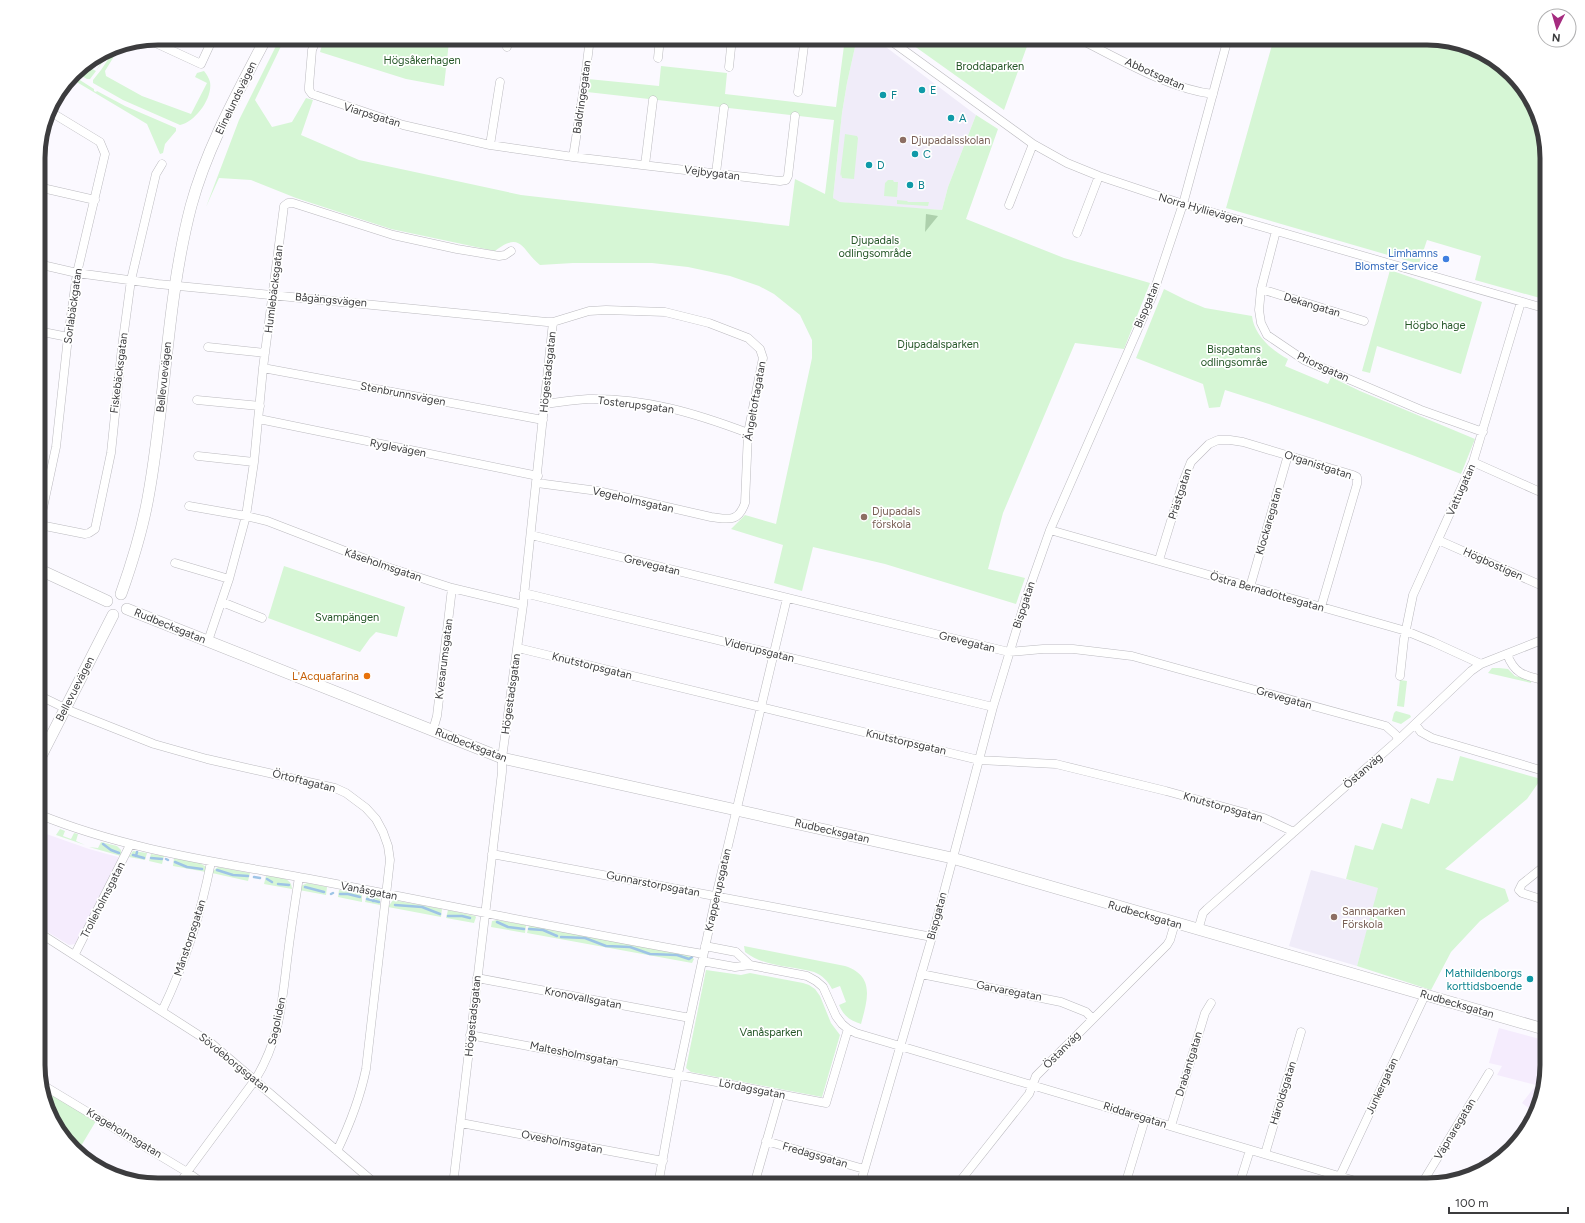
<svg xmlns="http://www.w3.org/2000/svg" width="1585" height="1223" viewBox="0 0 1585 1223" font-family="Figtree,sans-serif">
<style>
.commercial{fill:#f5ecfd}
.built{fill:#f0ecf9}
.green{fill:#d6f6d5}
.forest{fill:#add0ac}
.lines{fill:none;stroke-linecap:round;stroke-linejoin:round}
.stream{stroke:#9ec4e6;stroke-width:2.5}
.street-casing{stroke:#bbbabf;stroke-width:9}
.secondary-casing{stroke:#bbbabf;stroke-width:12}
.street{stroke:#fff;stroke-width:8}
.secondary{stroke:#fff;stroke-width:11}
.culture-dot{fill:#0f9aa8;stroke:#fff;stroke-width:1.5}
.education-dot{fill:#8d6e63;stroke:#fff;stroke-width:1.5}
.shop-dot{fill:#3f7fe0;stroke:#fff;stroke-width:1.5}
.food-dot{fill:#e8710a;stroke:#fff;stroke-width:1.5}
.labels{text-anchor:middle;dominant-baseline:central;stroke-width:3.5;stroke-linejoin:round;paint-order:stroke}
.park-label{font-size:11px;fill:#255627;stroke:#fff}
.street-label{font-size:11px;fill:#3c3c3e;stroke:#fff}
.culture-label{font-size:11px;fill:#0d838f;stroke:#fff;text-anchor:start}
.education-label{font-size:11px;fill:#785e54;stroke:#fff;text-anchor:start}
.shop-label{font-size:11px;fill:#366cbe;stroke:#fff;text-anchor:end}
.food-label{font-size:11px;fill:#c56008;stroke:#fff;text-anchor:end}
.rim{fill:none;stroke:#3c3c3e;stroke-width:5}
</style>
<rect width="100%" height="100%" fill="#fbf9ff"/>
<!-- commercial -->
<path class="commercial" d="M38,831L89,849L118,857V860L75,944L69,945L38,926Z
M1499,1028L1547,1041V1065L1541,1104L1535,1113L1522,1103L1536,1085L1497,1075L1502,1066L1489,1063Z"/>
<!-- built -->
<path class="built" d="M857,38H874L976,115L948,187L942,210L876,206L840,202L833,198L842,113L847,83Z
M1311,870L1379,888L1357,966L1289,946Z"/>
<!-- green -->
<path class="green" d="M280,38H285L255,100L272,127L292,122L306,98L313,100L301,135L359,160L521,195L789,226L795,179L825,194L834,120L587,92L588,79L659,86L661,66L727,73L725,94L836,107L845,38H857L847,83L842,113L833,198L840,202L942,210L948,187L976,115L998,129L966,219L1064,258L1150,283L1124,349L1075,343L1003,513L988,569L1025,578L1016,604L885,564L813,547L802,591L774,583L783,545L731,529L745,515L776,524L812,358V340L800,315L774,294L759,286L730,276L688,267L652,263H573L540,265C522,251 522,230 495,251L391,229L296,198L251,180L219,178L206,207L239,120Z
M324,38H434L449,42L444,86L406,79L320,52Z
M903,38H1030L1004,110Z
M1274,38H1427L1466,44L1500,63L1534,105L1547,158V300L1475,280L1481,256L1427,240L1419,264L1226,208Z
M121,45L105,71L106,76L142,96L191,114L207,83L195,77L197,73L204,71C207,75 209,78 210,82C213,98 195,122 180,125L123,100L93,83V80L101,70L117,46Z
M114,47L90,79H87L75,72L85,65L96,71L110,48Z
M72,75L94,89V91L96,92L97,91L125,106L176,128V131L165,144L163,153L160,154L147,124L70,78Z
M845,134L857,136L858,138L854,179L842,178L841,174L840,177Z
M888,180H893L894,182H898L897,197L884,196L885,183Z
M897,200L907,201L908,202H929L928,206L897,204Z
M1390,270L1482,302L1461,374L1377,346L1370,373L1362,371Z
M1164,289L1186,300L1205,308L1252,316C1254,335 1272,351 1288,359L1285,366L1328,384L1331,377L1360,391L1475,439L1461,474C1383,443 1305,415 1225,390L1220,407L1209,408L1203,384L1136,358Z
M284,566L405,607L397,637L376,632L370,638L360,652L268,618Z
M1492,668H1499L1508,669L1515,676L1531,680V683L1488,673Z
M1400,680L1407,681L1404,707L1397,706Z
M1396,711L1410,715L1411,717L1401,724L1392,721L1394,713Z
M1460,756L1541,779L1527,799L1445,869L1505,889L1509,901L1480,921L1451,952L1431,990L1357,966L1378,888L1346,879L1355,845L1373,850L1382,823L1402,829L1411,798L1429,804L1437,778L1453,781Z
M60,829L65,831L63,836L71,839L74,833L78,834L76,841L85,845L56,835Z
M101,842L117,846L121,850V856L89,847L98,848Z
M133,851L147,853L145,860L129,857Z
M151,854L164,856L162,864L149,861Z
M174,858L200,863L206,867V872L173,866Z
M218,867L250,873L248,881L212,873L214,870Z
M266,876C276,877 292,876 292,889L264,884Z
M307,883L327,887L326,895L299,890L301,886Z
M339,890L362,894V902L338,897Z
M367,895L380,899V905L365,902Z
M393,900L442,909L441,917L388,907Z
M448,910L475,916L476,917L474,923L446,918Z
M497,920L526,925L525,933L491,927L492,921Z
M529,925L688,955L694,959L692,963L527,933Z
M744,946L845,966C876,976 867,1001 861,1024C849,1020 844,1016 839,1005L846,1002L840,986L832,989C827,980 823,976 814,972C792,966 764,967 745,952Z
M706,970L741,975L750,973L803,983L809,985L815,989L820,996L831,1023L840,1035L822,1097L691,1072L686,1068Z
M49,1093L96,1121L78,1151L51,1118L45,1099Z"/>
<!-- forest -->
<path class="forest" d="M926,214L938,216L925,232Z"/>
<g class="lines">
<!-- stream -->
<path class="stream" d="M103,844L111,850L119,853
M133,855L144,858
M136,856L137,852
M151,858L162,859
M166,859L168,860
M175,862L187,867L202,869
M217,870L233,875L248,876
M254,877L260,878
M267,879L272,882
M278,884L289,885
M305,887L324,892
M331,894L333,893
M340,894H348L360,897
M367,899L379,902
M373,901L374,896
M395,905L422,907L440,914
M448,916H462L470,918
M497,922L508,927L524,929
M529,929L543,930L557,936
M561,937L585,938L606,946L630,947L650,954L677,955L689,959L692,957"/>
<!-- street casing -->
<g class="street-casing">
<path id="street" d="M317,38L312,50L309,86V90L312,94L403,125L490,145L573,157L780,181L786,180L788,176L795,116
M887,38L1033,144L1067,163L1099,176L1183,204L1547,309
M1077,38C1118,58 1169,89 1213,94
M149,40L201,64L213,38
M507,47L509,38
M658,58L660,38
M729,67L732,38
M798,92L805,38
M490,145L500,82
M573,157L584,87L590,38
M645,165L653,100
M716,173L724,108
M38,187L95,200
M1009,205L1033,144
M1276,231L1261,289L1259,310L1261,323L1267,335L1304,360L1421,410L1483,432
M1077,233L1099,176
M38,264L77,273L158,284L547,322H553L589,311L606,310L665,312L709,323L748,338L760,349L763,358L748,433L745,503C738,523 728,519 711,517L598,491L537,483
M1261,289L1364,321
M38,331L68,337
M208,347L265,353
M263,368L543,420
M197,400L260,406
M545,404C559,402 574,400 588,399C645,398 695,413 748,433
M259,419L538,476
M198,456L254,462
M1473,462L1547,495
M189,506L246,516L267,521L384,566L452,588L523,605
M40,525L85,534L89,533L95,529L111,453L122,347L131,280L156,174L162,164
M1050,530L1406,631L1433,642L1481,664
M38,531L56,447L68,337L77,273L105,154L100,142L49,111
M531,535L1009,652L1043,649H1073L1132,656L1386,726L1396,735L1398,740
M1438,540L1547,588
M1159,560L1183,482L1191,462L1209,444L1218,440H1230L1243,442L1353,475L1357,477V484L1321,607
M175,563L229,579
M1250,587L1288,455
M524,593L993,707
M222,602L262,618
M208,641L229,579L246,516L254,462L263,368L284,206L288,203H293L393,235L457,249L499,256L505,255L511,251
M518,648L979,760L1056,764L1166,791L1264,818L1294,832
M1507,654C1515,676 1527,676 1547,681
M1400,676L1404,639L1413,595L1473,462L1521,302
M38,695L73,712L154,744L207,759L335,788L346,793L366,808L376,819L383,832L388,846L390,860L366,1069C360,1098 350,1124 337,1151
M1415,724L1421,732L1432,738L1547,772
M433,730L437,716L452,588
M38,814C126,850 218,862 310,879C441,904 572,931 703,954
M492,854L932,937
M1547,864L1522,884L1519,890L1522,893L1547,901
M1198,930L1203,913L1207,909L1398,740L1471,671L1481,664L1547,638
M38,932L211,1043L377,1185
M705,946L736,952L750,965
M75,954L130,845
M702,961L735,967L750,965L807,976L816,981L823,987L836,1016L842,1024L848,1029L856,1033L1369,1185
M921,974L1061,1002L1086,1012L1093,1019
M477,978L690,1018
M162,1011C185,963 201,914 211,862
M470,1035L826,1103L848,1029
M41,1084L187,1172L205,1185
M461,1123L663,1161
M1171,1126L1205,1013L1211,1003
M766,1141L864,1169
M1265,1154L1301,1032
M1340,1176L1425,995
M179,1185L187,1172L255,1080C281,1038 282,1000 288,953C291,928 295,903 299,877
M453,1185L502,772V758L523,605L553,322
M658,1185L678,1074L716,896L787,598
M754,1185L780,1094
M860,1185L932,937L993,707L1027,595L1050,530L1152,297L1183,204L1228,38
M957,1185L1029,1094L1036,1076L1167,945L1170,940L1175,923
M1125,1185L1145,1119
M1239,1185L1250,1150
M1421,1185L1489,1073"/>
</g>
<!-- secondary casing -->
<g class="secondary-casing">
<path id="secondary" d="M38,569L107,601
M121,594C132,563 142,531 148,498C166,401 166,302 191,206C207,147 238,92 266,38
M127,609L502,758L952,858L1547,1030
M38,762L113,615"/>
</g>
<!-- street -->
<use href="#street" class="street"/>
<!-- secondary -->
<use href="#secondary" class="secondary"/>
</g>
<!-- markers -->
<g class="culture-dot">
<circle cx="922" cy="90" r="4"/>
<circle cx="883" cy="95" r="4"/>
<circle cx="951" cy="118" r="4"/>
<circle cx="915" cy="154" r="4"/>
<circle cx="869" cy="165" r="4"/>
<circle cx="910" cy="185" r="4"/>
<circle cx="1530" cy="979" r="4"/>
</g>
<g class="education-dot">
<circle cx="903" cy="140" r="4"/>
<circle cx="864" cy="517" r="4"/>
<circle cx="1334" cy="917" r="4"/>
</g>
<circle class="shop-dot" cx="1446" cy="259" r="4"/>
<circle class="food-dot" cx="367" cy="676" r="4"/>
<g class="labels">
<!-- park labels -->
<g class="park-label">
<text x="422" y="60">Högsåkerhagen</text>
<text x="990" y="66">Broddaparken</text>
<text x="875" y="240">Djupadals<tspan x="875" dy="13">odlingsområde</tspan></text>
<text x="1435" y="325">Högbo hage</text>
<text x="938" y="344">Djupadalsparken</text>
<text x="1234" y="349">Bispgatans<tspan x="1234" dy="13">odlingsområe</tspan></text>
<text x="347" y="617">Svampängen</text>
<text x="771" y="1032">Vanåsparken</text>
</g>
<!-- street labels -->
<g class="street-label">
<text transform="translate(1155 74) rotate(24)">Abbotsgatan</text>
<text transform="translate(582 97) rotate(-82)">Baldringegatan</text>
<text transform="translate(236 98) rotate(-64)">Elinelundsvägen</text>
<text transform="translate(372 115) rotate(17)">Viarpsgatan</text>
<text transform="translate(712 173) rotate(7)">Vejbygatan</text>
<text transform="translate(1201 209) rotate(16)">Norra Hyllievägen</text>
<text transform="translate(274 289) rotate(-83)">Humlebäcksgatan</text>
<text transform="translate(331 300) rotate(5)">Bågängsvägen</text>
<text transform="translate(1147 305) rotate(-67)">Bispgatan</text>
<text transform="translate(1312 305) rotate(17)">Dekangatan</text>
<text transform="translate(73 306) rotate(-82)">Sorlabäckgatan</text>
<text transform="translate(1323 367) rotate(25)">Priorsgatan</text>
<text transform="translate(548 372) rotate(-84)">Högestadsgatan</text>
<text transform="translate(119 373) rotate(-83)">Fiskebäcksgatan</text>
<text transform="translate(164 377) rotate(-84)">Bellevuevägen</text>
<text transform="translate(403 394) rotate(11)">Stenbrunnsvägen</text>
<text transform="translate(755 401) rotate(-80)">Ängeltoftagatan</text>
<text transform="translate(636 405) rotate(7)">Tosterupsgatan</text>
<text transform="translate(398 448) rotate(11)">Ryglevägen</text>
<text transform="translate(1318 465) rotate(18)">Organistgatan</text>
<text transform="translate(1461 490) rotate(-66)">Vattugatan</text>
<text transform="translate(1180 494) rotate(-72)">Prästgatan</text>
<text transform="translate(633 500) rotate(13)">Vegeholmsgatan</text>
<text transform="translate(1269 521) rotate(-74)">Klockaregatan</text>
<text transform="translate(1493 564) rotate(24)">Högbostigen</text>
<text transform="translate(383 565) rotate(19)">Kåseholmsgatan</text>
<text transform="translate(652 565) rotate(14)">Grevegatan</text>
<text transform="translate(1267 592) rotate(16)">Östra Bernadottesgatan</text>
<text transform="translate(1024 605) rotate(-72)">Bispgatan</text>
<text transform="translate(170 626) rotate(22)">Rudbecksgatan</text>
<text transform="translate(967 642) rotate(14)">Grevegatan</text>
<text transform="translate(759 650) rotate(14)">Viderupsgatan</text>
<text transform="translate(444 659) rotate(-83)">Kvesarumsgatan</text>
<text transform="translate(592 666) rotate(14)">Knutstorpsgatan</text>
<text transform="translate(75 689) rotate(-63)">Bellevuevägen</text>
<text transform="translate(511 694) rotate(-82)">Högestadsgatan</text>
<text transform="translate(1284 698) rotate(16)">Grevegatan</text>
<text transform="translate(906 742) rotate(13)">Knutstorpsgatan</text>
<text transform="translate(471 745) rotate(21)">Rudbecksgatan</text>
<text transform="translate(1363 771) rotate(-41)">Östanväg</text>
<text transform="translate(304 781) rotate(14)">Örtoftagatan</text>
<text transform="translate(1223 807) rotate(16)">Knutstorpsgatan</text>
<text transform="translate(832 831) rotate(13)">Rudbecksgatan</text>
<text transform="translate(653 884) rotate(11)">Gunnarstorpsgatan</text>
<text transform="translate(718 890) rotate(-77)">Krapperupsgatan</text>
<text transform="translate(369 891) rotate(11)">Vanåsgatan</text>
<text transform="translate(103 900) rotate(-63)">Trolleholmsgatan</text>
<text transform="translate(1145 915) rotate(16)">Rudbecksgatan</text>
<text transform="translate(937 916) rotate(-75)">Bispgatan</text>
<text transform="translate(190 938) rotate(-72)">Månstorpsgatan</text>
<text transform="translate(1009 991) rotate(11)">Garvaregatan</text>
<text transform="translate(583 998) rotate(11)">Kronovallsgatan</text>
<text transform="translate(1457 1004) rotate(16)">Rudbecksgatan</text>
<text transform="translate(473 1016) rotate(-84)">Högestadsgatan</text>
<text transform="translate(277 1021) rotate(-78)">Sagoliden</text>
<text transform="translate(1062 1050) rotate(-45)">Östanväg</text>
<text transform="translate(574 1054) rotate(11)">Maltesholmsgatan</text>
<text transform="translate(234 1063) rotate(39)">Sövdeborgsgatan</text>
<text transform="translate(1189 1064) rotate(-73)">Drabantgatan</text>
<text transform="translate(1382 1086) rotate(-65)">Junkergatan</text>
<text transform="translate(752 1089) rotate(11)">Lördagsgatan</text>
<text transform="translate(1283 1093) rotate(-73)">Häroldsgatan</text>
<text transform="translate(1135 1115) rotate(17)">Riddaregatan</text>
<text transform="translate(1455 1129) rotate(-59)">Väpnaregatan</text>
<text transform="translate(124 1133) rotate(31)">Krageholmsgatan</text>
<text transform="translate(562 1142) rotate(11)">Ovesholmsgatan</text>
<text transform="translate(815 1155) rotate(16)">Fredagsgatan</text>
</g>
<!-- culture labels -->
<g class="culture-label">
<text x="930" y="90">E</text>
<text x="891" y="95">F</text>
<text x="959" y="118">A</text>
<text x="923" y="154">C</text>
<text x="877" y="165">D</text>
<text x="918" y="185">B</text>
<text x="1522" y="973" text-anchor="end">Mathildenborgs<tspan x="1522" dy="13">korttidsboende</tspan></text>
</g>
<!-- education labels -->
<g class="education-label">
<text x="911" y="140">Djupadalsskolan</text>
<text x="872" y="511">Djupadals<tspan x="872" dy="13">förskola</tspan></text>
<text x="1342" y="911">Sannaparken<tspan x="1342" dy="13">Förskola</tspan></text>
</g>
<!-- shop labels -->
<g class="shop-label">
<text x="1438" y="253">Limhamns<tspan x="1438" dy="13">Blomster Service</tspan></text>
</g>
<!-- food labels -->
<g class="food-label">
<text x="359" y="676">L'Acquafarina</text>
</g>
</g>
<!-- crop -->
<path d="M0 0H1585V1223H0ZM158 45H1427A113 113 0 0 1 1540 158V1065A113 113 0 0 1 1427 1178H158A113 113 0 0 1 45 1065V158A113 113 0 0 1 158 45Z" fill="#fff" fill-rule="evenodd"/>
<path class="rim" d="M158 45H1427A113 113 0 0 1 1540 158V1065A113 113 0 0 1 1427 1178H158A113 113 0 0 1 45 1065V158A113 113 0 0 1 158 45Z"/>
<!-- north arrow -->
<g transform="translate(1557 28) rotate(185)"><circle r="19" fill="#ffffff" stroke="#b1b1b2"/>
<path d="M0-3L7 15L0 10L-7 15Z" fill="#a52b7f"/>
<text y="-6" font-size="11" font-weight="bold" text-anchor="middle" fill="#3c3c3e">N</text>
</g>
<!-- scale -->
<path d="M1449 1207v6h119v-6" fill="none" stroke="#3c3c3e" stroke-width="2"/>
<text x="1455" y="1207" font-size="12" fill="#3c3c3e" stroke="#ffffff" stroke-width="3" paint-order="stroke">100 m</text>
</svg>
